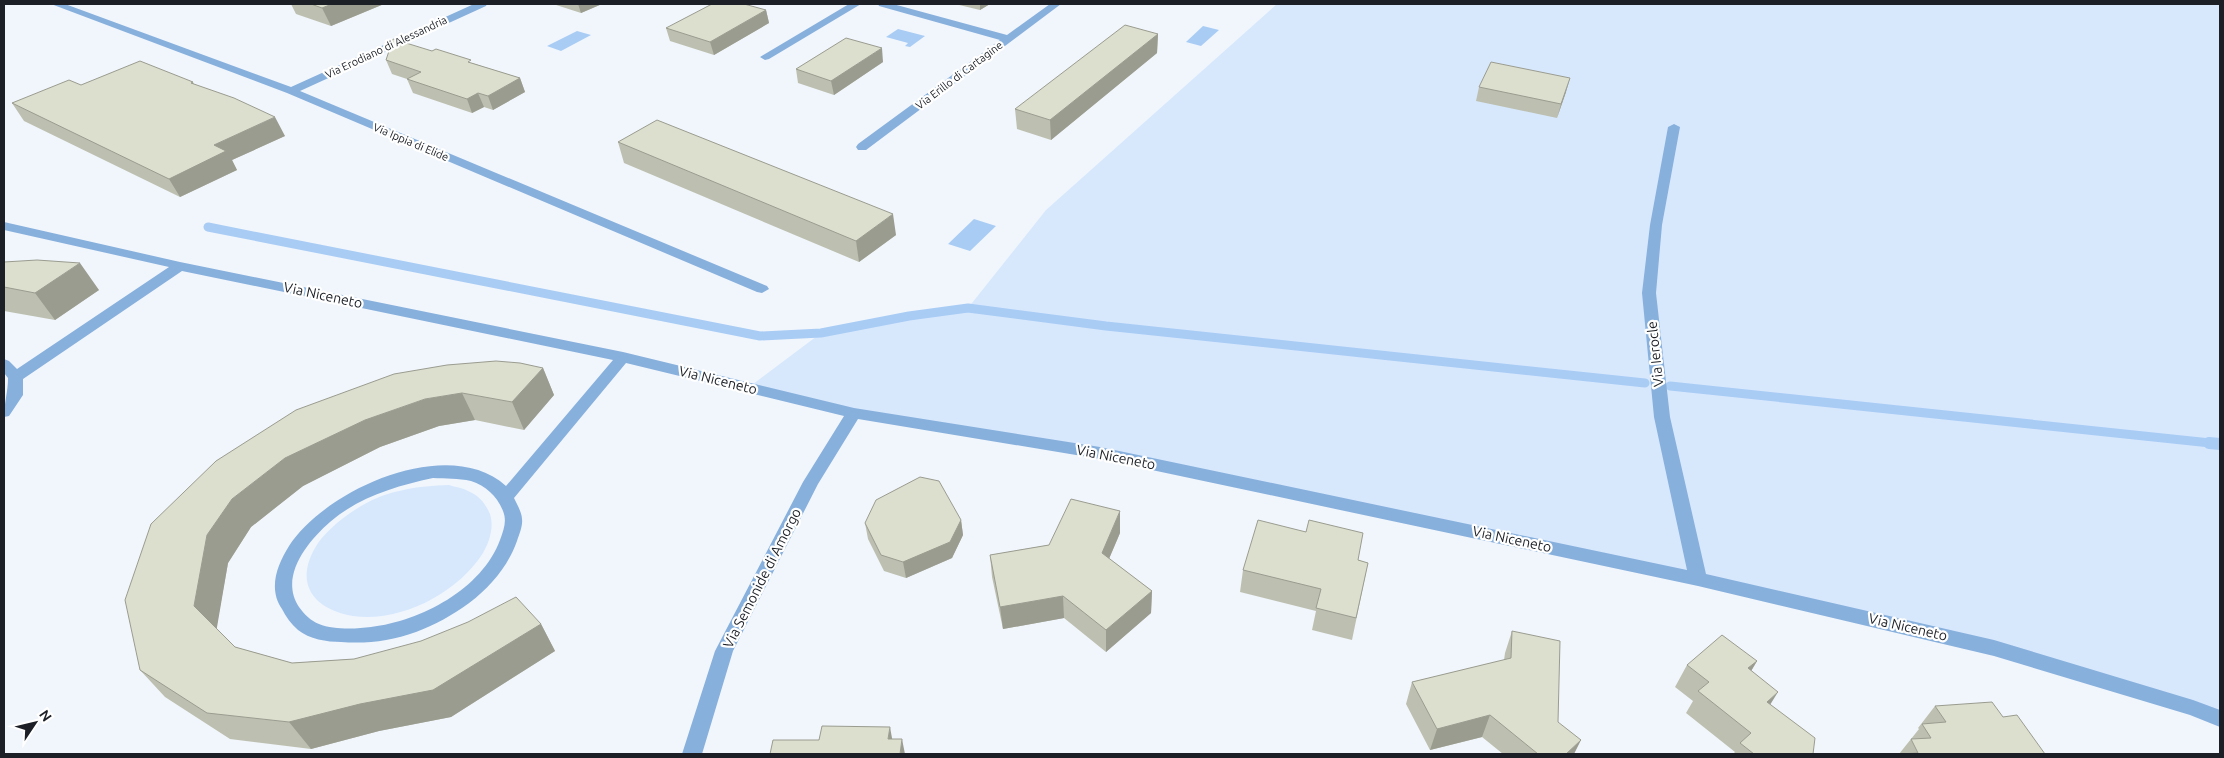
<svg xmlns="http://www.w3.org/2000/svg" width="2224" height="758" viewBox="0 0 2224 758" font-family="Ubuntu,sans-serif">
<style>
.green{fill:#d7e8fd}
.water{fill:#a9ccf5}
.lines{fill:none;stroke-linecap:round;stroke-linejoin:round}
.stream-far1{stroke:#a9ccf5;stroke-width:9}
.stream{stroke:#a9ccf5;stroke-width:12}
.minor{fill:#88b0dd;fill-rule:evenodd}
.wall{fill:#bdc0b0}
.shaded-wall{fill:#9a9c90}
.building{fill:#dcdfcd;stroke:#9a9c90}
.labels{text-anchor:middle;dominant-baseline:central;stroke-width:4.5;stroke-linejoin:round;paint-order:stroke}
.far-street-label{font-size:11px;fill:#1c2026;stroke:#fff}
.street-label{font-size:14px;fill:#1c2026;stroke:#fff}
</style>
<rect width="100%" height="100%" fill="#f1f6fc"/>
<!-- green -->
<path class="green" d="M1277,4H2220V719L2193,708L1994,648L1354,505L854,413L749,387L821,333L909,316L968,308L1046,210Z
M449,485C455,487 464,488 470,492C480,496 486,505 490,514C494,527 490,541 483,553C458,593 400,623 353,616C311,609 293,581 318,543C329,528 346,515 361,506C388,490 418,486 449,485Z"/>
<!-- water -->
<path class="water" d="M1203,26L1219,30L1201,46L1186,42Z
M898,29L925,36L910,47L905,46L908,43L886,37Z
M577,31L591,35L561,51L547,46Z
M974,219L996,226L970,251L948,244Z"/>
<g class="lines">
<!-- stream-far1 -->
<path class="stream-far1" d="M208,227L760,336L821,333L909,316L968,308L1106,326L1645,383
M1670,386L2220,444"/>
<!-- stream -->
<path class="stream" d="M2209,443L2220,444"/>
<!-- minor -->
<path class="minor" d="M51,4H65L291,87L474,4H487L486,6L300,91L767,286L769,289L762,293L757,292L287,93Z
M849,4H861L769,59L765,60L760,57Z
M878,4H893L1007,35L1050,4H1061L866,150H858L856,147L858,144L1000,40L879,6Z
M1674,124L1680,127L1662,225L1656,293L1670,417L1706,574L1994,640L2193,700L2220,710V727L2190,715L1994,656L1698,586L1100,459L858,419L818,484L733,651L702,754H682L715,651L803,482L844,416L626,363L514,498C517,504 522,513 522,519C523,526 519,535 517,541C501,586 458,616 416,632C391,641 367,644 341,642C327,642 309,639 298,630C291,624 286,617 282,609C268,589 277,565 289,546C325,490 448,434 506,486L613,360L182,271L23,379V395L9,416L4,417C4,403 8,392 8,378L4,373V359L9,361L17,369L169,267L4,230V222L180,262L623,352L854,408L1100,447L1687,570L1654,417L1642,293L1650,225L1668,127ZM433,478C446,479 458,478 471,481C486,486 497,496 503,511C507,521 504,529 500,540C482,589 421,621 371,627C356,629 334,630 319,624C311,621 304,614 299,607C279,577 307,542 330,522C359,497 396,486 433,478Z"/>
</g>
<!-- wall -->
<path class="wall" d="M291,4H384L331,26L296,14Z
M553,4H602L581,13Z
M955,4H990L980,10Z
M766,10L769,23L714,55L670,41L666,28Z
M1158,34L1157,53L1051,140L1017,129L1015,109Z
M386,60L472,63L520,78L525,92L493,110L484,107L472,113L413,93L407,79L392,74Z
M883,62L834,95L798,83L796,69Z
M193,82L194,84L285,136L232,160L237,170L180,197L24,121L12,103L81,85Z
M1479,87L1566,92L1557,118L1476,101Z
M618,142L896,235L859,262L624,163Z
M4,262L99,290L55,320L4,311Z
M543,368L554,395L524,430L475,420L439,426L380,447L303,486L251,527L228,563L216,629L235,647L292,663L354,659L541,624L555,651L451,717L379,731L311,749L230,739L165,697L140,670L216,461Z
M961,520L963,535L952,558L906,578L884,571L868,539L865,523Z
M1306,532L1358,560L1368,563L1352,640L1312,630L1316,611L1240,592L1243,570Z
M1120,533L1109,559L1152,591L1151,613L1106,652L1064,618L1003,629L992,577L990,555Z
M1512,631L1574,754H1503L1482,737L1430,750L1406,704L1412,682L1504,660L1505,653Z
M1757,661L1751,671L1770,704L1813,754H1733L1735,752L1686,713L1693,701L1675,687L1687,665Z
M1935,706L2003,717L2045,754H1899L1919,729L1918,728Z"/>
<!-- shaded-wall -->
<path class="shaded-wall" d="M332,4H384L331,26L322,8Z
M578,4H602L581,13Z
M980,4H990L980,10Z
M766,10L769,23L714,55L710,42Z
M1158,34L1157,53L1051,140L1050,120Z
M882,48L883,62L834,95L831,81Z
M520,78L525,92L493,110L488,96Z
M1570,78L1566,92L1557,118L1561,104Z
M478,93L484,107L472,113L467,99Z
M275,117L285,136L232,160L237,170L180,197L169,179L214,145Z
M893,214L896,235L859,262L856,241Z
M80,263L99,290L55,320L35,293Z
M543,368L554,395L524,430L512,402Z
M462,393L475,420L439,426L380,447L303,486L251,527L228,563L216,633L194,606L207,535L232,499L285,458L365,420L425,399Z
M1120,511V533L1102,575V553Z
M961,520L963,535L952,558L906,578L903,562Z
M1152,591L1151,613L1106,652V630Z
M1063,596L1064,618L1003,629L1000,607Z
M541,624L555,651L451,717L379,731L311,749L289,722Z
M1757,661L1744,683L1748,668Z
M1778,692L1765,713L1767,702Z
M1490,715L1482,737L1430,750L1437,729Z
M890,727L894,749L888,739Z
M902,739L905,754H900Z
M1581,740L1574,754H1566Z"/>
<!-- building -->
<path class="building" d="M311,4H332L322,8Z
M712,4H744L766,10L710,42L666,28Z
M1125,25L1158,34L1050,120L1015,109Z
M846,38L882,48L831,81L796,69Z
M393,39L432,51L436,49L471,60L468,62L520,78L488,96L478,93L467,99L407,79L421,72L386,60Z
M140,61L193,82L191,83L234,98L275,117L214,145L226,151L169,179L12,103L69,80L81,85Z
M1491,62L1570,78L1561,104L1479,87Z
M657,120L893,214L856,241L618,142Z
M37,260L80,263L35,293L4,287V262Z
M496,361L520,363L543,368L512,402L462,393L425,399L365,420L285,458L232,499L207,535L194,606L235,647L292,663L354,659L421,641L468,622L516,597L541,624L433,690L360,704L289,722L207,713L140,670L125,600L151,524L216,461L296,410L394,374L447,365Z
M920,477L939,481L961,520L950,542L903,562L881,555L865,523L876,500Z
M1071,499L1120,511L1102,553L1152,591L1106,630L1063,596L1000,607L990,555L1049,545Z
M1258,520L1306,532L1309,520L1363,533L1358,560L1368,563L1356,618L1316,608L1321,589L1243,570Z
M1512,631L1560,641L1558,722L1581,740L1566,754H1538L1490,715L1437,729L1412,682L1511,658Z
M1722,635L1757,661L1748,668L1778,692L1767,702L1815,738L1813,754H1754L1740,743L1751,733L1698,691L1709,682L1687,665Z
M1992,702L2003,717L2017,715L2045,754H1898L1918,753L1911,739L1931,738L1922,724L1946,722L1935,706Z
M822,726L890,727L888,739H902L900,754H770L773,740H819Z"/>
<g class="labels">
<!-- far-street labels -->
<g class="far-street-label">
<text transform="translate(386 47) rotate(-25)">Via Erodiano di Alessandria</text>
<text transform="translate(959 75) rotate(-37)">Via Erillo di Cartagine</text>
<text transform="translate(411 142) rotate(23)">Via Ippia di Elide</text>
</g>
<!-- street labels -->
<g class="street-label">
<text transform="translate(323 295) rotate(12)">Via Niceneto</text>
<text transform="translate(1655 354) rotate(-96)">Via Ierocle</text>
<text transform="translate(718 380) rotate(14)">Via Niceneto</text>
<text transform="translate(1116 457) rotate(11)">Via Niceneto</text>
<text transform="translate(1512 539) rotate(12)">Via Niceneto</text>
<text transform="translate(762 578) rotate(-63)">Via Semonide di Amorgo</text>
<text transform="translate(1908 627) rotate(13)">Via Niceneto</text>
</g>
</g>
<!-- border -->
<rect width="2224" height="758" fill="none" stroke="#1c2026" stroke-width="10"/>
<!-- north arrow -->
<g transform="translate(35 723) rotate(55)" stroke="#ffffff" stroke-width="4" paint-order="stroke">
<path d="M0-4L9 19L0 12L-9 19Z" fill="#1c2026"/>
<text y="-8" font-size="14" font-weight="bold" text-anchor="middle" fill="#1c2026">N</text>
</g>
</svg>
